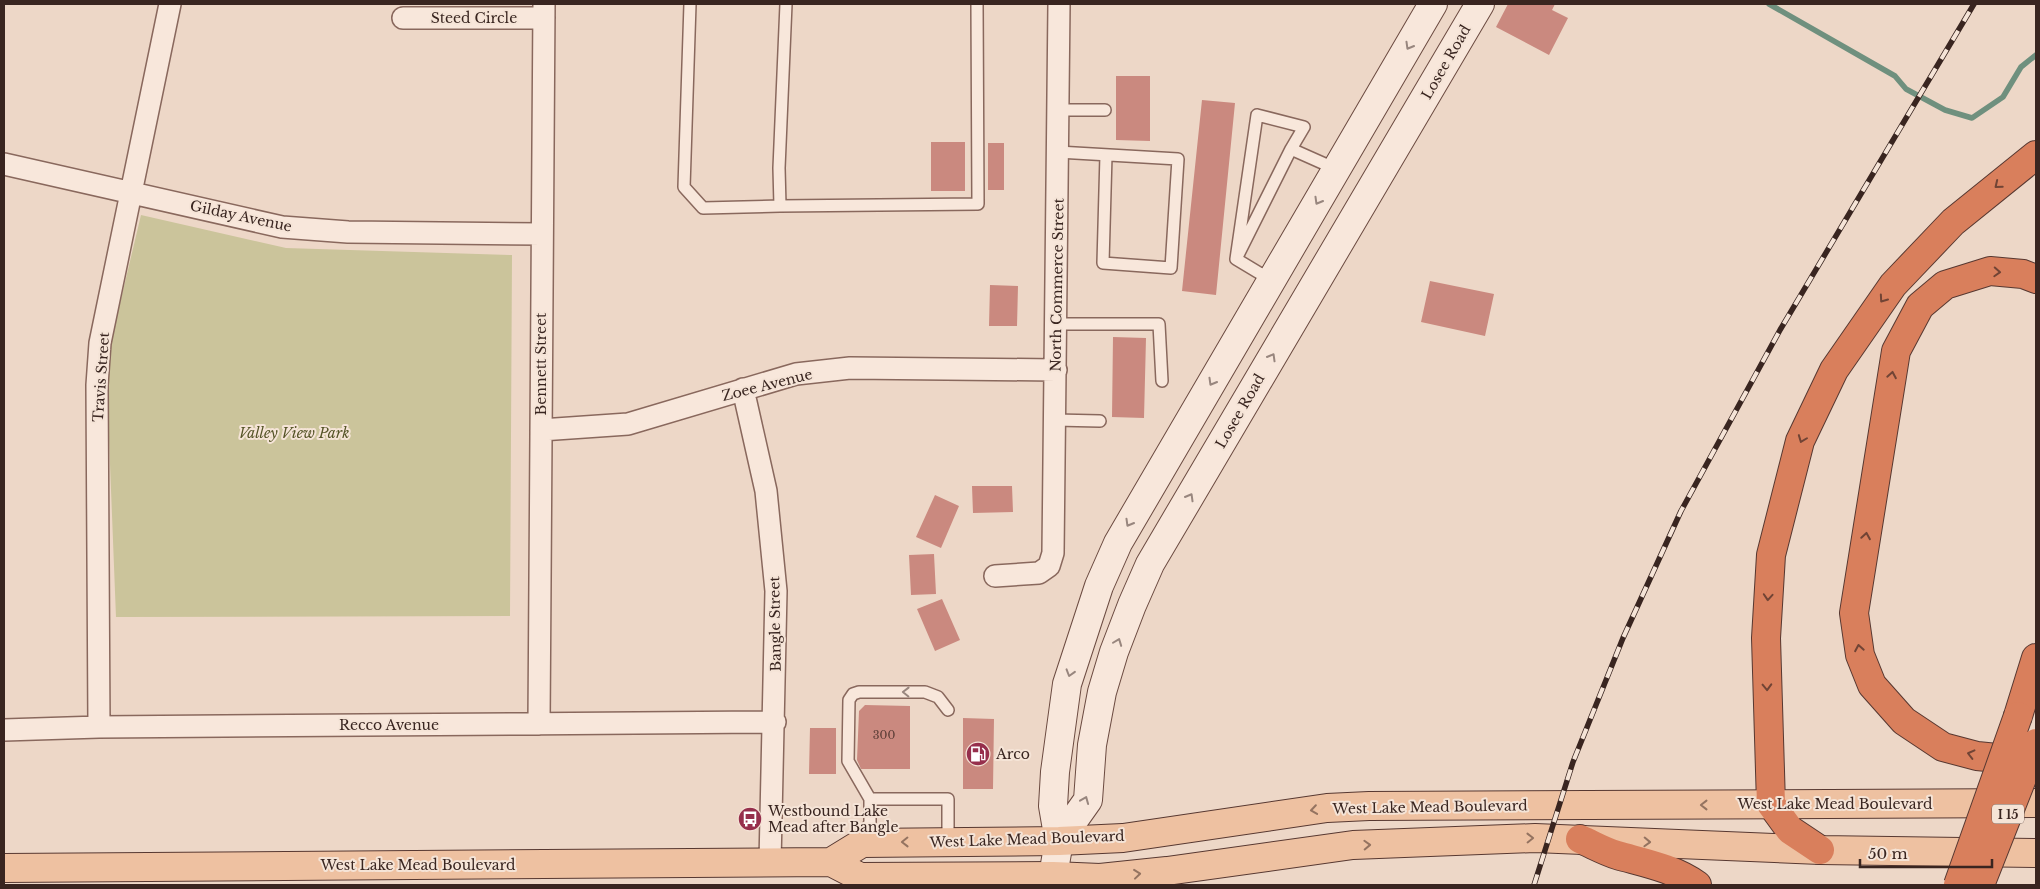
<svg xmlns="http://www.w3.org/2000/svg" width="2040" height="889" viewBox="0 0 2040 889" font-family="'Libre Baskerville',serif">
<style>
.green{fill:#cbc49b}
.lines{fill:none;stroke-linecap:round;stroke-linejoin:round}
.stream{stroke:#6f907e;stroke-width:5.5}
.building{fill:#ca897f}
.service-casing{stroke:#89685d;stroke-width:14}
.minor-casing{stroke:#89685d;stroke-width:24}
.secondary-casing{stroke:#6b4a40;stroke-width:30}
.primary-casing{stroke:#573831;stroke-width:30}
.motorway-casing{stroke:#573831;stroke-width:30}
.service{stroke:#f8e7db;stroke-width:11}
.minor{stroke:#f8e7db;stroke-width:21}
.secondary{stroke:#f8e7db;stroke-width:28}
.primary{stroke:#eec1a1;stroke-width:28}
.motorway{stroke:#d97f5c;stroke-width:28}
.rail-casing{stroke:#392520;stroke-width:5.5}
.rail{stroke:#f5e4d7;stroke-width:4;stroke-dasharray:11;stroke-linecap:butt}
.motorway-bridge-casing{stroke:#573831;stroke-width:30;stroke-linecap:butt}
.motorway-bridge{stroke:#d97f5c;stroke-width:28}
.oneway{stroke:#98867e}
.oneway2{stroke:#714435}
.oneway3{stroke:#947360}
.labels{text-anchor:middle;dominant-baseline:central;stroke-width:4;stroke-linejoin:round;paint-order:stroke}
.number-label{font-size:11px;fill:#5d3e38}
.shield{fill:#f5e4d7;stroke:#715e57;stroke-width:1}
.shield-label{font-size:12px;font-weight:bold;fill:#392520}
.street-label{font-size:14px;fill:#392520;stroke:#f5e4d7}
.park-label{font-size:14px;font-style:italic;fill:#555427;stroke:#f5e4d7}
.poi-label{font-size:14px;fill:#392520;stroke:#f5e4d7;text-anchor:start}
</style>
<rect width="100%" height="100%" fill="#edd7c7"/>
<!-- green -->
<path class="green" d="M141,215L286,248L512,255L510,616L116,617L106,362Z"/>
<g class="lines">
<!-- stream -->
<path class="stream" d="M1769,4L1895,76L1906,89L1945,110L1972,118L2003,97L2021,67L2036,55"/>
</g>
<!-- building -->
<path class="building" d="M1508,4H1555L1552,10L1568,18L1549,55L1496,27Z
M1116,76H1150V141L1116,140Z
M1202,100L1235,103L1216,295L1182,291Z
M931,142H965V191H931Z
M988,143H1004V190H988Z
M1430,281L1494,294L1485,336L1421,322Z
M990,285L1018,286L1017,326H989Z
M1113,337L1146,338L1144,418L1112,417Z
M972,486H1012L1013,512L973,513Z
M935,495L959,506L941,548L916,537Z
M934,554L936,594L911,595L909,555Z
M942,599L960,640L935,651L917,609Z
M865,705L910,706V769H861L857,760L859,711Z
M963,718L994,719L993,789H963Z
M810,728H836V774H809Z"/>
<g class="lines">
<!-- service casing -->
<g class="service-casing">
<path id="service" d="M690,4L684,187L703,208L780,206
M786,4L779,168L780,206L978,204L977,4
M1058,110H1105
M1291,149L1236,259L1257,115L1304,127L1291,149L1336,169
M1058,152L1178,159L1171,268L1103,263L1106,155
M1236,259L1271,280
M1057,324H1159L1162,381
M1055,420L1100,421
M870,799L848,761L849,700L853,694L859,692H925L938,697L948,710
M862,843L870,822V799H948V842"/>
</g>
<!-- minor casing -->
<g class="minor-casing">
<path id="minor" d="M403,18H544
M4,164L282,227L348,232L542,234
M743,389L766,491L776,591L770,862
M541,430L628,424L796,374L850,368L1056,370
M995,576L1039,573L1049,566L1053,553L1059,4
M539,724L544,4
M99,727L97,385L100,343L170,4
M4,730L99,727L775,722"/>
</g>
<!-- secondary casing -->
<g class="secondary-casing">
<path id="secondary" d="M1059,841L1088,800L1092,745L1102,692L1114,652L1132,605L1150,564L1480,4
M1053,876L1059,841L1053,806L1055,772L1067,684L1099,586L1118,543L1433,4"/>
</g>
<!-- primary casing -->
<g class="primary-casing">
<path id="primary" d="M831,862L862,843L1059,841L1123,838L1327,808L1369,806L2036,803
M4,868L831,862L860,877L1053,876L1100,878L1167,871L1353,845L1535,838L1820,850L2036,853"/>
</g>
<!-- motorway casing -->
<g class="motorway-casing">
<path id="motorway" d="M2018,716L2036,658
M2027,761L1977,756L1943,747L1904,721L1872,685L1860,655L1854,613L1896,351L1920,306L1945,285L1990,271L2023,274L2036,279
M1580,839C1592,844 1604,851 1617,855C1645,863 1673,868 1697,885
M1820,850L1790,830L1771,804L1766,638L1771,555L1800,441L1834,370L1893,285L1953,222L2036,155"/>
</g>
<!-- service -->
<use href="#service" class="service"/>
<!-- minor -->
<use href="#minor" class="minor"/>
<!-- secondary -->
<use href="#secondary" class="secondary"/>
<!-- primary -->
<use href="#primary" class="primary"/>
<!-- motorway -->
<use href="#motorway" class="motorway"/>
<!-- rail casing -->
<g class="rail-casing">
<path id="rail" d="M1534,885L1573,762L1623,638L1681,511L1780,330L1974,4"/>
</g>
<!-- rail -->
<use href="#rail" class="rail"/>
<!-- motorway-bridge casing -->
<g class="motorway-bridge-casing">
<path id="motorway-bridge" d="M1958,885L2018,716
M1980,885L2036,743"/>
</g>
<!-- motorway-bridge -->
<use href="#motorway-bridge" class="motorway-bridge"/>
</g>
<!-- one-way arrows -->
<defs><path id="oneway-chevron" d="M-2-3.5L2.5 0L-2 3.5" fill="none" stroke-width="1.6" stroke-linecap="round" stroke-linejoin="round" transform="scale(1.25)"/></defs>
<g class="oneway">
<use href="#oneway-chevron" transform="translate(1409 46) rotate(120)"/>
<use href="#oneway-chevron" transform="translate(1318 201) rotate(120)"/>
<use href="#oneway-chevron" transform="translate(1272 357) rotate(-60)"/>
<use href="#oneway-chevron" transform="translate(1212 382) rotate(120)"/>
<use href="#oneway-chevron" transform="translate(1190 497) rotate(-60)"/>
<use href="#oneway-chevron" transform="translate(1129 523) rotate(120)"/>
<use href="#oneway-chevron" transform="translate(1118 642) rotate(-69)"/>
<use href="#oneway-chevron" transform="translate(1070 673) rotate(107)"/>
<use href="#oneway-chevron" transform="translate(906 692) rotate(-179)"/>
<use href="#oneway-chevron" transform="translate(1085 800) rotate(-68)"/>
</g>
<g class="oneway2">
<use href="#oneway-chevron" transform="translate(1998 185) rotate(141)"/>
<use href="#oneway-chevron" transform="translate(1997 272) rotate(3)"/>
<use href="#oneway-chevron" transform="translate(1883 299) rotate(125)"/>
<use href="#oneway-chevron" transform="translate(1892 375) rotate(-80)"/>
<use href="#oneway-chevron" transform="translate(1802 439) rotate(111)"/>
<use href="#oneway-chevron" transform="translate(1866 536) rotate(-81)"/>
<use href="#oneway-chevron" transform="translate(1768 597) rotate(94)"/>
<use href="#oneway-chevron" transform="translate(1859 648) rotate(-100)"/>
<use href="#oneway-chevron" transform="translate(1767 687) rotate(88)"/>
<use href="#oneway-chevron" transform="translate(1971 754) rotate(-166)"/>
</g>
<g class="oneway3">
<use href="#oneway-chevron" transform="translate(1704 805) rotate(180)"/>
<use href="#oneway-chevron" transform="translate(1314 810) rotate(172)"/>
<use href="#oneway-chevron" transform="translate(1530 838) rotate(-1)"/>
<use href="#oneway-chevron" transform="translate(905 842) rotate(179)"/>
<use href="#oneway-chevron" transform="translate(1647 842) rotate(2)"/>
<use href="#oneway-chevron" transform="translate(1367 845) rotate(-2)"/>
<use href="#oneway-chevron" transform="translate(1137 874) rotate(-6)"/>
</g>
<!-- icons -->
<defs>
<g id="fuel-disc" transform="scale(1.25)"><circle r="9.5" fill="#962f4c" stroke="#f5e4d7"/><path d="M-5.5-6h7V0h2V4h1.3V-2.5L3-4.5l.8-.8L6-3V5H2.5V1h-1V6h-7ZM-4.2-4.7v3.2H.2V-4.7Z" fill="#fff"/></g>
<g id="bus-disc" transform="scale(1.25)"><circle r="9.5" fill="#962f4c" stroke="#f5e4d7"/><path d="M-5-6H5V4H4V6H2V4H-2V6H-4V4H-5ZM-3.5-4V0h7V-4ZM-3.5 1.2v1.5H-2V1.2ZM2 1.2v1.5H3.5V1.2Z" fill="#fff"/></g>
</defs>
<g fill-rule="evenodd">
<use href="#fuel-disc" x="978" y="754"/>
<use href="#bus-disc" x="750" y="819"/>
</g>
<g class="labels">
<!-- number labels -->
<g class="number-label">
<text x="884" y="735">300</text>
</g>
<!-- shield labels -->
<rect class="shield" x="1992" y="804.5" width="32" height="19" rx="4"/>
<g class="shield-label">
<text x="2008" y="814">I 15</text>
</g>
<!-- street labels -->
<g class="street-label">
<text x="474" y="18">Steed Circle</text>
<text transform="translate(1446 62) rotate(-60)">Losee Road</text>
<text transform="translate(241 216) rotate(12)">Gilday Avenue</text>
<text transform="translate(1057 285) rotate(-89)">North Commerce Street</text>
<text transform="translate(541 364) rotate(-90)">Bennett Street</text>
<text transform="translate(101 377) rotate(-86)">Travis Street</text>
<text transform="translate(767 385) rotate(-14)">Zoee Avenue</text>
<text transform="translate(1240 411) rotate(-60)">Losee Road</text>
<text transform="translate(775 624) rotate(-91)">Bangle Street</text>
<text x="389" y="725">Recco Avenue</text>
<text x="1835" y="804">West Lake Mead Boulevard</text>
<text transform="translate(1430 807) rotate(-1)">West Lake Mead Boulevard</text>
<text transform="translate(1027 839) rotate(-2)">West Lake Mead Boulevard</text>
<text x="418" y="865">West Lake Mead Boulevard</text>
</g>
<!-- park labels -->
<g class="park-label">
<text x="294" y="433">Valley View Park</text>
</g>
<!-- poi labels -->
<g class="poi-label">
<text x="996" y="754">Arco</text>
<text x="768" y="811">Westbound Lake<tspan x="768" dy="16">Mead after Bangle</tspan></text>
</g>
</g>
<!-- border -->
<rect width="2040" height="889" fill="none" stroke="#392520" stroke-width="10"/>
<!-- scale -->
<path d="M1860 859v8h132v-8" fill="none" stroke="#392520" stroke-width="2.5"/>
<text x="1868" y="859" font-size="15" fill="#392520" stroke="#f5e4d7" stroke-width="4" paint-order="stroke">50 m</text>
</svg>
